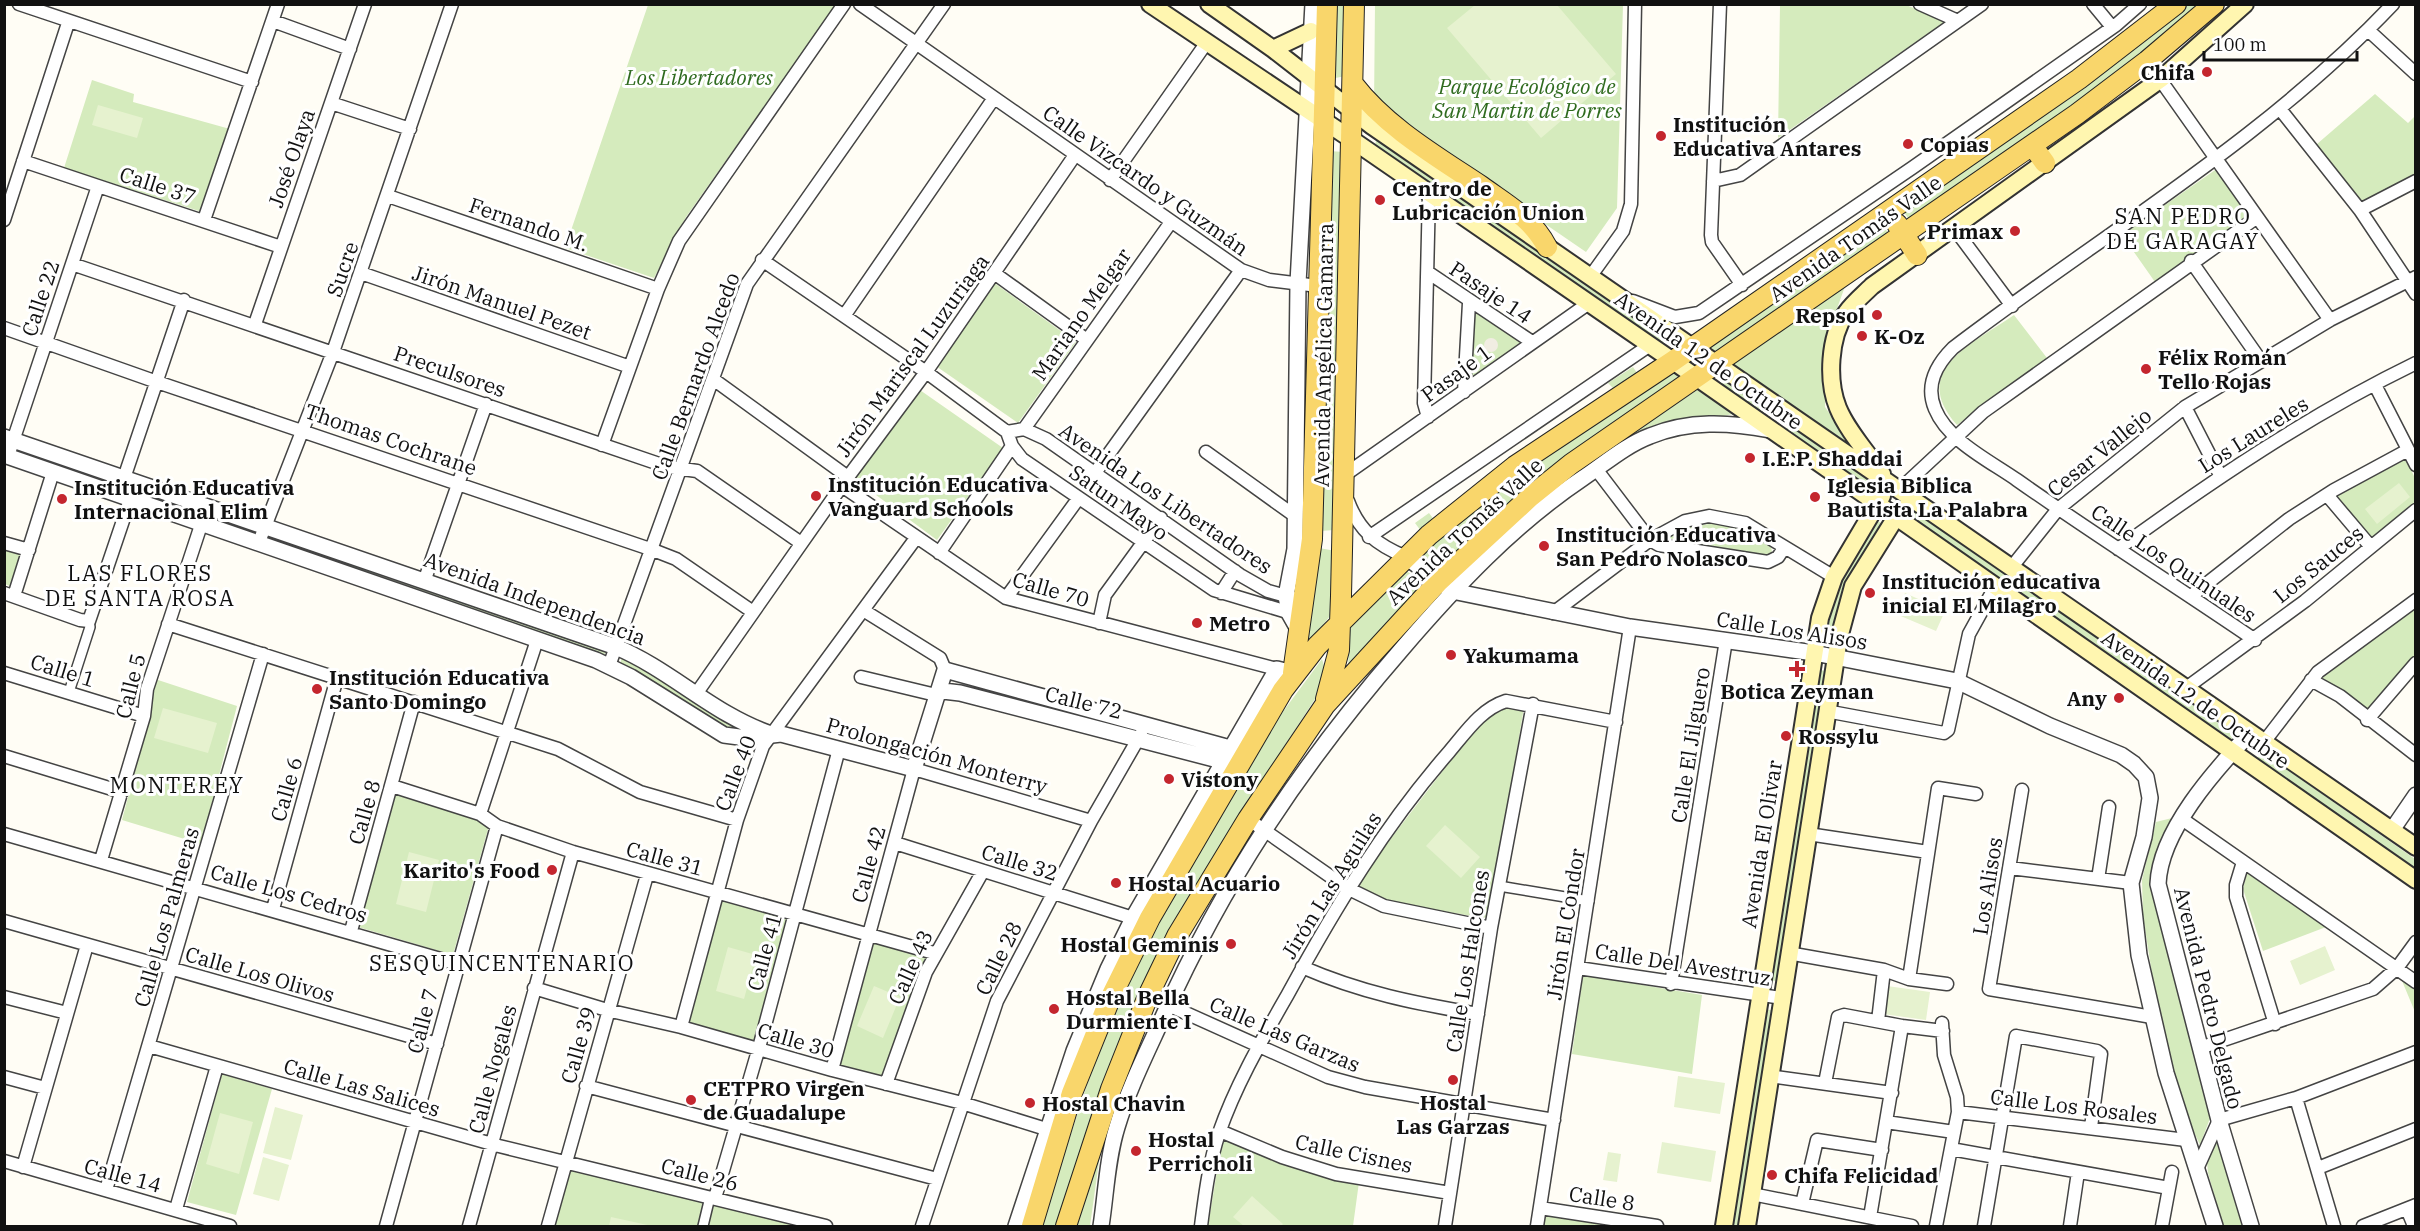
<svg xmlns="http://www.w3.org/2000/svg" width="2420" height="1231" viewBox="0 0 2420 1231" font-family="'IBM Plex Serif',serif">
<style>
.green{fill:#d5ebbd}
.pitch{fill:#e6f2cf}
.plaza{fill:#f1ede2}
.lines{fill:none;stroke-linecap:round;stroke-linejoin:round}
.pedestrian-casing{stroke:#444;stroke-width:12}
.minor-casing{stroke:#444;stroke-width:15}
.tertiary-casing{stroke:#444;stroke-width:18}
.secondary-casing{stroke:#333;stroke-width:20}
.primary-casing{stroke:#222;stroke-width:22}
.pedestrian{stroke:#fff;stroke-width:9}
.minor{stroke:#fff;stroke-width:12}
.tertiary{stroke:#fff;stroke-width:15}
.secondary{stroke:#fff6b0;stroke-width:16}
.primary{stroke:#f9d66b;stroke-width:20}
.poi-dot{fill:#c4262e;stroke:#fff;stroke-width:2}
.labels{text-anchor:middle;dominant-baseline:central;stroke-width:6;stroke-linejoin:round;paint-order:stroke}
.poi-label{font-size:21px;font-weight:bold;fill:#111;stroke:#fff;text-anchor:start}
.park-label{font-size:21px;font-style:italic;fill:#2f6b1f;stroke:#fff}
.street-label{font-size:21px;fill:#111;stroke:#fff}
.neighbourhood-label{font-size:22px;letter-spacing:1.5px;fill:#111;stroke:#fff}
</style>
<rect width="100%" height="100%" fill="#fffdf5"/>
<!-- green -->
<path class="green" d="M648,5H836L686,217L654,278L565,248Z
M1332,5H1347L1346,76L1330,79Z
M1375,5H1623L1617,208L1586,252L1374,107Z
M1780,5H1906L1946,21L1778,138Z
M2181,5H2205L2112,81L1908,218L1903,211Z
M92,80L134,94L133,102L230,129L202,212L64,168Z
M2375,94L2408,123L2415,116V174L2361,203L2317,144Z
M1378,136L1668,338L1659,347L1374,147Z
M1329,151L1344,152L1335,530L1320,531Z
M2218,168L2250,216L2155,282L2122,235Z
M1882,226L1888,232L1887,236L1718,351H1713L1707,345Z
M1848,278L1825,342V407L1859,456L1731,364Z
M993,282L1076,342L1018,423L933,364Z
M1476,310L1523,342V345L1474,377L1468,373L1473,311Z
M2014,315L2047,358L1957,425C1908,370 1973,344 2014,315Z
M1633,367L1637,373L1613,388L1608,383Z
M1674,370L1679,379L1441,570H1435L1422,556L1423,550L1524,465Z
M1724,378L1768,407L1761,416L1718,386Z
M917,388L1003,448L937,540L853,478Z
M1697,390L1733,414L1631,435Z
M1791,423L1879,485L1873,495L1784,432Z
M20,448L112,480L111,484L107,485L18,452Z
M2405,458L2415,478V503L2372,539L2336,496Z
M124,486L251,529L245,533L128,493Z
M1916,510L2235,735L2227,745L1908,519Z
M1429,513L1435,521L1421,531L1415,523Z
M1872,518L1883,524L1832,644L1820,638L1830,604Z
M1723,522L1753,534L1771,544L1772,554L1762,557L1694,548L1666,538L1689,527Z
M265,532L607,651L603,656L267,540Z
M5,547L21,552L12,587L5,584Z
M1319,548L1336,551L1330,616L1299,655Z
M1404,569L1420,581L1422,587L1348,670L1350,623Z
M2415,608V656L2367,710L2322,678Z
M622,656H629L742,731L723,729L620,665Z
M1322,659L1328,679C1257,788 1185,898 1131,1016C1100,1083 1079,1156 1059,1226H1041L1096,1057L1149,940L1276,721Z
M1817,670L1828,671L1777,981L1766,980Z
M155,679L237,706L201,844L122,820L152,707Z
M1510,706L1524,707L1490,916L1483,918L1385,901L1356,884L1458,751L1492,713Z
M2262,752L2415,859V879L2254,763Z
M396,790L490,822L453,955L358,927Z
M2176,817L2158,852L2212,1113L2200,1145L2179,1100L2163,1044L2143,916L2142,880L2156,822Z
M2248,869L2326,927L2263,951L2243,889Z
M720,898L789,917L758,1041L752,1046L688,1026L686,1019Z
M871,940L925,955L927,959L883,1080L836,1069Z
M1583,975L1702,995L1692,1074L1572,1054Z
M2400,976L2415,988V1012Z
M1761,1009L1771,1010L1741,1226L1727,1223Z
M222,1074L272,1089L236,1215L187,1202Z
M2217,1131L2244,1226H2223L2208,1173L2207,1162Z
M1227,1138L1301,1170L1359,1182L1353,1226H1208L1222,1140Z
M1101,1147L1090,1226H1077L1085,1191Z
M573,1166L799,1226H552L568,1169Z
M1540,1208L1633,1226H1537Z"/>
<!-- pitch -->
<path class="pitch" d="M1475,5H1557L1616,74L1541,138L1447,28Z
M98,105L143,118L137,138L92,125Z
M2399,483L2410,497L2377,524L2365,509Z
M1905,593L1945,611L1936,631L1896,614Z
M163,708L217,723L208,753L154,738Z
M1445,825L1480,857L1461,878L1426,846Z
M409,852L439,860L426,912L396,904Z
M2325,946L2335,970L2300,985L2290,961Z
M728,947L756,955L744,999L716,991Z
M874,986L900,997L883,1038L857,1026Z
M1887,986L1930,992L1926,1020L1883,1014Z
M1678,1076L1725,1083L1720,1114L1674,1107Z
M275,1107L303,1115L291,1160L263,1153Z
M220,1113L253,1122L239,1174L206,1164Z
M1662,1142L1716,1151L1711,1182L1657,1173Z
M1608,1152L1621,1154L1617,1182L1603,1180Z
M263,1157L289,1165L279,1201L253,1194Z
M1252,1196L1283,1224L1281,1226H1244L1233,1217Z
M611,1217L652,1226H609Z"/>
<!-- plaza -->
<path class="plaza" d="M1484 345a7 7 0 1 1 14 0a7 7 0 1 1-14 0Z"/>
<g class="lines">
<!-- pedestrian casing -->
<g class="pedestrian-casing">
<path id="pedestrian" d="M69,692L90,627L89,621
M1499,886L1589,901
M703,1226L710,1197"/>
</g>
<!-- minor casing -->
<g class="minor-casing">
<path id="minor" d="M19,4L252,82
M860,4L1241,270L1269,280L1318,286
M1720,4L1711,235L1712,242L1742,285
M1920,4L1958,21
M2093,4L2112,27
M273,21L350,49
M2368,30L2416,74
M2147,61L2330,320
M331,103L410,129
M2280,109L2360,210L2416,294
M23,161L281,247
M1110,180L1207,42
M1713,181L1740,175L1982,4
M388,196L658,289
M2360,210L2416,181
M4,220L68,23
M204,220L278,4
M1954,228L2012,306
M762,260L926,372L1007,432L1012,446L1022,459L1214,590L1294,614
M2191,261L2261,361
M72,264L668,467L697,471L801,543
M361,273L630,367
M994,273L1087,340
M1429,273L1532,342
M1590,277L1623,231L1631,204L1635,4
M1633,301L1675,317L1699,313L1912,168L2116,25L2140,4
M844,316L994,98
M255,324L365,4
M4,328L157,382L653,550L676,559L753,612
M713,379L848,477
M2375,385L2416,465
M1464,392L1469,303
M2185,407L2220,475
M1428,417L1424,403L1429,193
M1024,429L1171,222
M1007,432L1024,429L1046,439L1240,575L1268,591L1293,598
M602,445L658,289L679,241L844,4
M1206,452L1295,516
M8,456L98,186
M1596,469L1650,540L1659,545L1768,562L1778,557L1784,548
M1095,473L1241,270
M1346,474L1589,303
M842,486L1006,598L1277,669
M121,487L184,300
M1898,491L1983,412L2256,218
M2327,495L2371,547
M1348,501C1359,531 1377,545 1406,557
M1369,537L1650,345
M259,542L333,352L452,4
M4,543L29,550
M2118,549C2213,480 2309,415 2416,363
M939,553L1012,446
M2011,568L2058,509L2185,407L2330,320L2416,277
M425,579L486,404
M4,593L80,620L89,621L131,497
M1221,593L1235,571
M14,596L53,472
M2191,596L2289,519L2334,490L2408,450
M1006,598L1078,499
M863,610L940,658L945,670
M1553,613L1650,540L1685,521L1709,516L1745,523L1834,577
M1099,623L1105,595L1161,518
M168,624L558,749L640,792L737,820
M2255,640C2176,586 2095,535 2017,480C1990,461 1948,441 1935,409C1925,385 1936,365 1953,348C2101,235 2263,141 2393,4
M609,666L747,284L944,4
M4,673L144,716
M861,677L936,695
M2311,680L2340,696L2416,755
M2186,688L2305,601L2416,510
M696,694L848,477L926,372L1075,155
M1826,711L1944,733L1948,730L1969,634L1995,587
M2367,720L2416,663
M2264,742L2318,672L2416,600
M4,756L122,792
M392,786L480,814L497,826L573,852L934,953
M2022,790L1989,989L2152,1017
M480,814L537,640
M1248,819L1347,888L1384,906L1491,928
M2182,819L2416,982
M4,834L458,964
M1808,834L1928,852
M895,843L1133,918
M101,860L144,716L147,689L202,522
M2243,862L2236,885V897L2275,1024
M2010,868L2131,883
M2098,879L2109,807
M273,909L337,678
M4,921L437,1044
M351,931L414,702
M1788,953L1884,970L1909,979L1947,984
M1302,967C1362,993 1414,1003 1478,1014
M1578,968L1782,998
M1909,979L1938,788L1976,794
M1671,984L1726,640
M534,988L607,1010L681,1027L832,1070L962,1103L1046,1129
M1148,996L1328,1077L1365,1087L1554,1120
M4,997L67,1013
M1878,1021L1884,970
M681,1027L737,820L763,746L916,538
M149,1046L499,1146L826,1226
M2200,1048L2373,989L2397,968L2416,942
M832,1070L914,769L1091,821
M1769,1076L1892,1093
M4,1077L45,1088
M1825,1083L1838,1017L1844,1015L1902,1026L1943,1031
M886,1084L926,972L983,871
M586,1086L937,1179
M2296,1098L2334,1226
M1958,1112L2186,1140
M1886,1122L1954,1132
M1220,1131L1282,1157L1336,1174L1450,1193
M1951,1149L2169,1188
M4,1161L230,1226
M23,1167L87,945
M2318,1168L2416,1129
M2197,1169L2219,1120L2296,1098L2416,1052
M106,1190L263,654
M1752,1194L1912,1226
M715,1198L760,1044L839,749
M1802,1204L1817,1140L1882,1150
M1540,1208L1657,1226
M176,1209L217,1066
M2407,1209L2414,1226
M1870,1217L1902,1026
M386,1226L497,826
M469,1226L573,852
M548,1226L647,875
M922,1226L997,1001L1091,821L1141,734
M1201,1226C1205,1195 1209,1163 1219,1133C1236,1084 1263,1038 1288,994C1335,908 1385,825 1449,752C1466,732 1481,709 1506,701L1616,722
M1445,1226L1491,928L1533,704
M1537,1226L1630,627
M1936,1226L1958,1112L1957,1097L1944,1055L1942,1023
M1984,1226L2016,1036L2097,1051L2101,1054L2091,1127
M2070,1226L2078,1172
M2162,1226L2172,1172
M2363,1226L2416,1205"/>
</g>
<!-- tertiary casing -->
<g class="tertiary-casing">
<path id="tertiary" d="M4,437L616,647C671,670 714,715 771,734
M4,455L596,660L631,677L724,735L747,738L781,734L914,769L945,670L1230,748
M1406,557L1452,591L1630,627L1814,653L1957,681L2050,726L2121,755L2134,764L2146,777L2150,798L2144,837L2131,883L2139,955L2166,1073L2215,1226
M1298,629L1289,613L1286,596L1295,549L1298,283L1313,4
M936,695L943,691L960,693L1222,761
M2250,733C2215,770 2160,831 2158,884L2219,1120L2251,1226
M2392,830L2416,795
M1016,1226L1074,1051L1108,969L1133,918L1277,669L1293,673
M1101,1226C1106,1194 1107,1159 1117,1127C1128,1090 1146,1054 1162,1019C1224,880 1302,764 1401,650C1456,586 1513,525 1583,478C1604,464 1626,445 1650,436C1689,420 1729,422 1770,430"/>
</g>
<!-- secondary casing -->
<g class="secondary-casing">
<path id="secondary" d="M1150,4L1351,139L1673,361L2416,880
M1209,4L1273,49L1372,126L2416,847
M1273,49L1311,31
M1882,474C1868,453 1848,432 1838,408C1827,381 1829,337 1846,313C1853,303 1863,295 1872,286L2161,79L2245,4
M1724,1226L1820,618L1834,577L1882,496
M1747,1226L1839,638L1853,586L1901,509"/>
</g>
<!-- primary casing -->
<g class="primary-casing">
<path id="primary" d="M1353,84C1386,127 1436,156 1481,186C1507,205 1532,218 1547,247
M2032,145L2045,163
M1897,224L1917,255
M1293,673L1312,539L1327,4
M1326,699L1339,650L1341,596L1354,4
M1032,1226L1072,1093L1110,999L1150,918L1283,690L1317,646L1429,535L1515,466L1673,361L2079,79L2176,4
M1066,1226L1111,1089L1148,996L1177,936L1248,819L1325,705L1438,582L1530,497L1571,464L2077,114L2147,61L2214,4"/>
</g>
<!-- pedestrian -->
<use href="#pedestrian" class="pedestrian"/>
<!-- minor -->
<use href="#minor" class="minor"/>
<!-- tertiary -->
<use href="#tertiary" class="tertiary"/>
<!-- secondary -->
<use href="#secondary" class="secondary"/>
<!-- primary -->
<use href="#primary" class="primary"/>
</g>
<!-- markers -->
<g class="poi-dot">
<circle cx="2207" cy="72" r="6"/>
<circle cx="1661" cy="136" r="6"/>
<circle cx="1908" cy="144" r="6"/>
<circle cx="1380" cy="200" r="6"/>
<circle cx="2015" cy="231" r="6"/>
<circle cx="1877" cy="315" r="6"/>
<circle cx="1862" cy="336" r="6"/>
<circle cx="2146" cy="369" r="6"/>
<circle cx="1750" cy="458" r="6"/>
<circle cx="816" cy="496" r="6"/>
<circle cx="1815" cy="497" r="6"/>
<circle cx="62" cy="499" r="6"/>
<circle cx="1544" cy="546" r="6"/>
<circle cx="1870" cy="593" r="6"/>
<circle cx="1197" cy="623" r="6"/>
<circle cx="1451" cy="655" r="6"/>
<path d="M1794 660h6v6h6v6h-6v6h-6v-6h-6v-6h6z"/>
<circle cx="317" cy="689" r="6"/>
<circle cx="2119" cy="698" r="6"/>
<circle cx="1786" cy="736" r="6"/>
<circle cx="1169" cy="779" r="6"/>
<circle cx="552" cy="870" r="6"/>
<circle cx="1116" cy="883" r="6"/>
<circle cx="1231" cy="944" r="6"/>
<circle cx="1054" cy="1009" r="6"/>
<circle cx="1453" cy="1080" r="6"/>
<circle cx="691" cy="1100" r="6"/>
<circle cx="1030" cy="1103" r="6"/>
<circle cx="1136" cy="1151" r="6"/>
<circle cx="1772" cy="1175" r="6"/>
</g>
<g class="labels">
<!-- poi labels -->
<g class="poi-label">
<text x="2195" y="72" text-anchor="end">Chifa</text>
<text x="1673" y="124">Institución<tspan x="1673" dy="24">Educativa Antares</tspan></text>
<text x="1920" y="144">Copias</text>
<text x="1392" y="188">Centro de<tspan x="1392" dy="24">Lubricación Union</tspan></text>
<text x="2003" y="231" text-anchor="end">Primax</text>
<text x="1865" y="315" text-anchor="end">Repsol</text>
<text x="1874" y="336">K-Oz</text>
<text x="2158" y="357">Félix Román<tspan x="2158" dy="24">Tello Rojas</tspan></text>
<text x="1762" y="458">I.E.P. Shaddai</text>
<text x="828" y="484">Institución Educativa<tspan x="828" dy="24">Vanguard Schools</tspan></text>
<text x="1827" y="485">Iglesia Biblica<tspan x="1827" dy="24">Bautista La Palabra</tspan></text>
<text x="74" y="487">Institución Educativa<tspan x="74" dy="24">Internacional Elim</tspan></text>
<text x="1556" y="534">Institución Educativa<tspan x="1556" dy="24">San Pedro Nolasco</tspan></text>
<text x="1882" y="581">Institución educativa<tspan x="1882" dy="24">inicial El Milagro</tspan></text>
<text x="1209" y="623">Metro</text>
<text x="1463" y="655">Yakumama</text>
<text x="329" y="677">Institución Educativa<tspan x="329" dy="24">Santo Domingo</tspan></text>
<text x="1797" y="691" text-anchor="middle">Botica Zeyman</text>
<text x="2107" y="698" text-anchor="end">Any</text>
<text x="1798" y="736">Rossylu</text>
<text x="1181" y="779">Vistony</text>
<text x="540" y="870" text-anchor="end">Karito's Food</text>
<text x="1128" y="883">Hostal Acuario</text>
<text x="1219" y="944" text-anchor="end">Hostal Geminis</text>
<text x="1066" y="997">Hostal Bella<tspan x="1066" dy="24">Durmiente I</tspan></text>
<text x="703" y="1088">CETPRO Virgen<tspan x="703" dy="24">de Guadalupe</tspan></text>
<text x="1453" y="1102" text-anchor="middle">Hostal<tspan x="1453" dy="24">Las Garzas</tspan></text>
<text x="1042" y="1103">Hostal Chavin</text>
<text x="1148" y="1139">Hostal<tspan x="1148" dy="24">Perricholi</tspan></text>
<text x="1784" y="1175">Chifa Felicidad</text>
</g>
<!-- park labels -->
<g class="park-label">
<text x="699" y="77">Los Libertadores</text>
<text x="1527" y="86">Parque Ecológico de<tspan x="1527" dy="24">San Martin de Porres</tspan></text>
</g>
<!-- street labels -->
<g class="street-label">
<text transform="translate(291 158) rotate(-71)">José Olaya</text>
<text transform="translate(1146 180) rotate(35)">Calle Vizcardo y Guzmán</text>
<text transform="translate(158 185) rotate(18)">Calle 37</text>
<text transform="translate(529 224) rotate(19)">Fernando M.</text>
<text transform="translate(1855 238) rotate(-35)">Avenida Tomás Valle</text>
<text transform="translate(342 269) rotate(-71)">Sucre</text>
<text transform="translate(1491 292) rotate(34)">Pasaje 14</text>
<text transform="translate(40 298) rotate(-72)">Calle 22</text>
<text transform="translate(502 302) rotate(19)">Jirón Manuel Pezet</text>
<text transform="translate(1081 314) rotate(-55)">Mariano Melgar</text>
<text transform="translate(912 355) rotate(-54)">Jirón Mariscal Luzuriaga</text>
<text transform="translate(1323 355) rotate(-89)">Avenida Angélica Gamarra</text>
<text transform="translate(1709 360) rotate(35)">Avenida 12 de Octubre</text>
<text transform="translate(450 371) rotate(19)">Preculsores</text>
<text transform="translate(1456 373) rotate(-36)">Pasaje 1</text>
<text transform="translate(695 376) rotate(-70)">Calle Bernardo Alcedo</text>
<text transform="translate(2253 434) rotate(-32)">Los Laureles</text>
<text transform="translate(391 439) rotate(19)">Thomas Cochrane</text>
<text transform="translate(2099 452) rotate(-39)">Cesar Vallejo</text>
<text transform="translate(1166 498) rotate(34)">Avenida Los Libertadores</text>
<text transform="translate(1119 502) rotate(35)">Satun Mayo</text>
<text transform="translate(1464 531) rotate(-43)">Avenida Tomás Valle</text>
<text transform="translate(2174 563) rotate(34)">Calle Los Quinuales</text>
<text transform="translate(2318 564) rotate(-39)">Los Sauces</text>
<text transform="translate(1051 589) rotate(16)">Calle 70</text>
<text transform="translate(535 598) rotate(20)">Avenida Independencia</text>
<text transform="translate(1792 630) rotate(9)">Calle Los Alisos</text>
<text transform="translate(63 670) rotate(17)">Calle 1</text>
<text transform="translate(130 686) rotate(-76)">Calle 5</text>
<text transform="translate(2196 699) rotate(35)">Avenida 12 de Octubre</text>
<text transform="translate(1084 702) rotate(14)">Calle 72</text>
<text transform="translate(1690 745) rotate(-81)">Calle El Jilguero</text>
<text transform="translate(937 755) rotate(16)">Prolongación Monterry</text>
<text transform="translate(735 773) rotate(-69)">Calle 40</text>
<text transform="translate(286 789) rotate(-74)">Calle 6</text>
<text transform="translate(364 812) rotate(-74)">Calle 8</text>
<text transform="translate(1761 844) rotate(-81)">Avenida El Olivar</text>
<text transform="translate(665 858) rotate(15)">Calle 31</text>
<text transform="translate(1020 862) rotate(17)">Calle 32</text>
<text transform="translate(868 864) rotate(-75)">Calle 42</text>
<text transform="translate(1331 885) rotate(-58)">Jirón Las Aguilas</text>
<text transform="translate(1987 886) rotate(-81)">Los Alisos</text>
<text transform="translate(289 893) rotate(16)">Calle Los Cedros</text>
<text transform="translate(166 917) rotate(-74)">Calle Los Palmeras</text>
<text transform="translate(1565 924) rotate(-81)">Jirón El Condor</text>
<text transform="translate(764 952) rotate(-75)">Calle 41</text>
<text transform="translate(998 958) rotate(-64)">Calle 28</text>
<text transform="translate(1467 961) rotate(-81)">Calle Los Halcones</text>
<text transform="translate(1683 964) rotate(9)">Calle Del Avestruz</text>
<text transform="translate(910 967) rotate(-66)">Calle 43</text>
<text transform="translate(260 974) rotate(16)">Calle Los Olivos</text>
<text transform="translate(2209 998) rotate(76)">Avenida Pedro Delgado</text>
<text transform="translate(422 1021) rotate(-75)">Calle 7</text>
<text transform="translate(1285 1034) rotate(23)">Calle Las Garzas</text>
<text transform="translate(796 1040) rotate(16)">Calle 30</text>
<text transform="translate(578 1045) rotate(-74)">Calle 39</text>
<text transform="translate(492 1069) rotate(-75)">Calle Nogales</text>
<text transform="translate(362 1087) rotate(16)">Calle Las Salices</text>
<text transform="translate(2074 1106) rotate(7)">Calle Los Rosales</text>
<text transform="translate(1354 1153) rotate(12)">Calle Cisnes</text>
<text transform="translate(700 1174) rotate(14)">Calle 26</text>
<text transform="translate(123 1175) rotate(15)">Calle 14</text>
<text transform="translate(1602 1198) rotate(9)">Calle 8</text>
</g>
<!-- neighbourhood labels -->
<g class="neighbourhood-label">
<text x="2183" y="215">SAN PEDRO<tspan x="2183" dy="25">DE GARAGAY</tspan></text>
<text x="140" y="572">LAS FLORES<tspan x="140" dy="25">DE SANTA ROSA</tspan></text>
<text x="177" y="784">MONTEREY</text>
<text x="502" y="962">SESQUINCENTENARIO</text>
</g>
</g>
<!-- border -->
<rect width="2420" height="1231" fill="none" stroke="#111111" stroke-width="12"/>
<!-- scale -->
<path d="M2204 51v9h153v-9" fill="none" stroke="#111111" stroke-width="3"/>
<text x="2213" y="51" font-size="18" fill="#111111" stroke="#ffffff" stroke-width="4.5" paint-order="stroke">100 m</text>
</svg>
